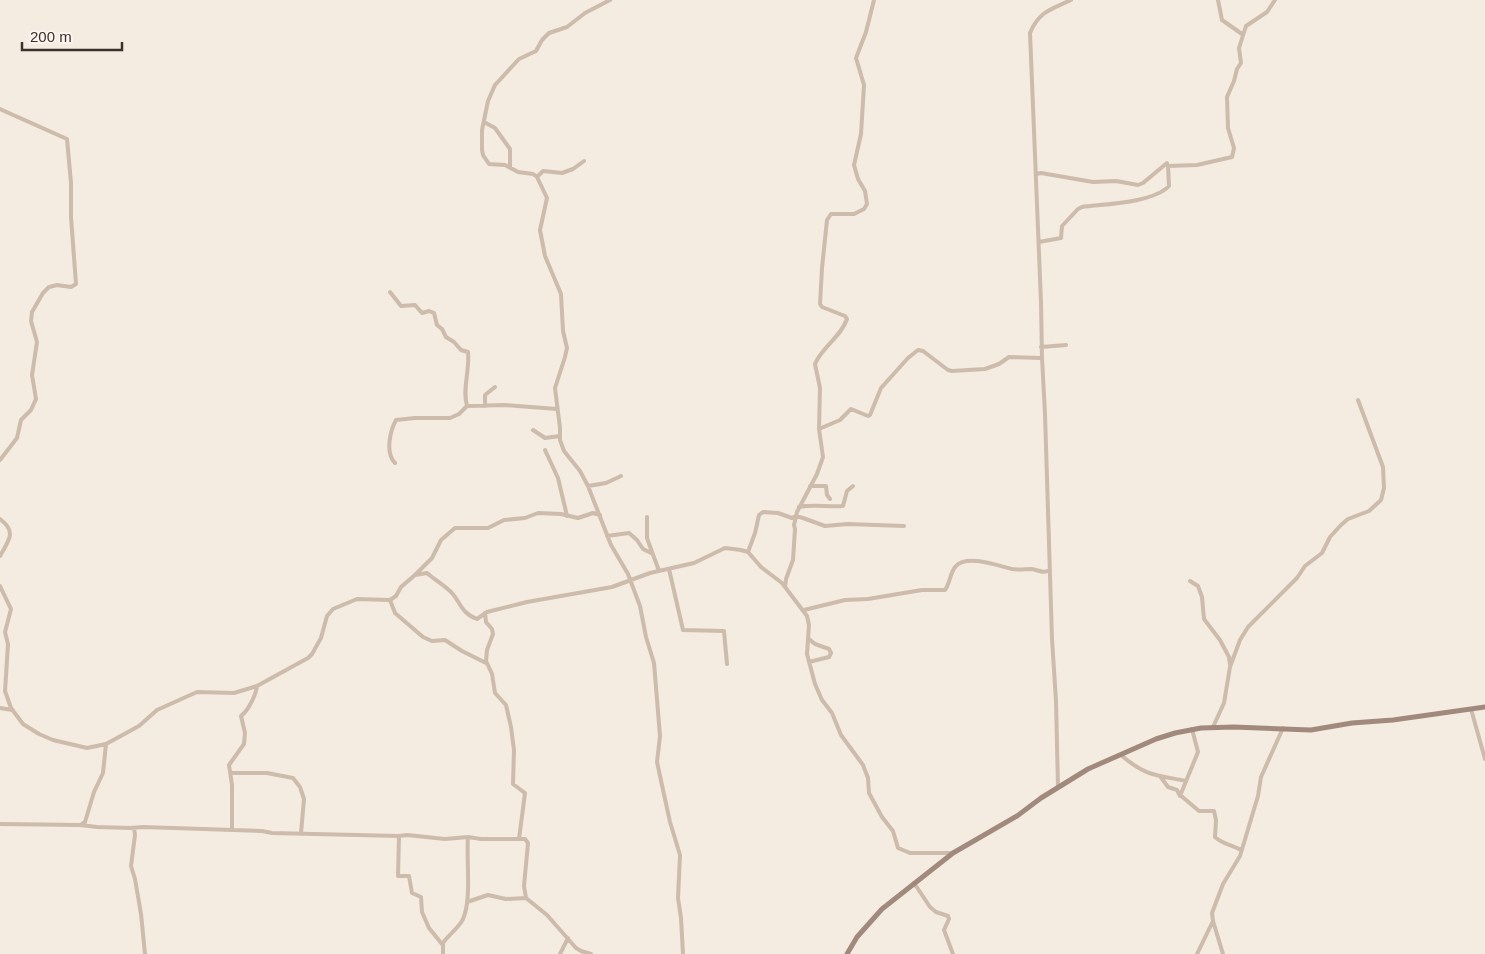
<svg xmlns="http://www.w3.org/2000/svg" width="1485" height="954" viewBox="0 0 1485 954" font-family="Arial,sans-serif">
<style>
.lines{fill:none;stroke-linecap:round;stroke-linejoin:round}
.street{stroke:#cdbbac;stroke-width:4}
.secondary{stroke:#a18a7d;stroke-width:5}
</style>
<rect width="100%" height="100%" fill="#f4ebe1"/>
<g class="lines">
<!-- street -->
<path class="street" d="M610,0L585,13L567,27L549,33L542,40L536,51L519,59L495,85L488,101L482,130V150L483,155L489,164L505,165L518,172L533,174L537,177L547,198L540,230L545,256L561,294L563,331L567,348L565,357L555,388L560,428V440L564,451L580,471L588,486L611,545L628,574L640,606L646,637L654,663L660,736L657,762L670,822L680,855L678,898L681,918L683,954
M1218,0L1222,20L1242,34
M0,109L67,139L71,183V217L76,284L71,287L57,285L49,287L43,293L32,312L31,321L37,342L32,375L36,399L31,410L21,420L17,438L0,460
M484,122L495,128L510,149V167
M1036,174L1041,173L1093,182L1116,181L1138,185L1143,183L1167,163
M537,177L543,171L562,173L573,169L584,161
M1039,242L1061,238L1062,226L1078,209L1082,207C1104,204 1153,203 1169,186L1168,166L1197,165L1232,157L1234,148L1228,128L1227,97L1234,81L1237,69L1241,63L1239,48L1246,26L1267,12L1275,0
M390,292L401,306L415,305L422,313L429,311L434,313L437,325L442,329L446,337L454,342L461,350L468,352C470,370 462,389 467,406
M1041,347L1066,345
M485,406V395L495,387
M819,429L840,420L851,409L868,416L870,415L881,388L908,358L918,350L923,351L948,370L952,371L985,369L999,364L1009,357L1042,358
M533,430L545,438L560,436
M545,450L558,478L567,516
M395,463C385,453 390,431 396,420L415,418H450L459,414L467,406L504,405L557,409
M588,486L606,483L621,476
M810,486H826L827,495L830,499
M799,507C812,504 829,507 843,506L847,491L853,486
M647,517V538L659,571
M0,519C17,532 9,540 0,556
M607,536L629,533L637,540L643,549L651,553
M748,552L755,533L759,515L763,512L778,513L792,518L796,516L803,518L825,526L848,524L904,526
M669,569L683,630L724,631L727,664
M415,575L427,573C435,580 444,585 452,593C461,603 461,613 477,619L487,612L527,602L612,587L650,573L694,563L725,548L741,550L748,552L761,567L782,583L807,616L809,625L807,654L815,684L822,700L832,713L841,735L863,765L868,778L869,793L882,817L893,831L898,848L910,853H953
M1190,581L1198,586L1202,597L1204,619L1220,640L1229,657L1230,665
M0,586L11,609L5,632L8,644L5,691L11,708L23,724L39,734L53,740L87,748L106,744L139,726L157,710L197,692L234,693L257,686L308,658L312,654L321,638L327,616L333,609L357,599L390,600L396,596L401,587L415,575L432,558L441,540L455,528H488L504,520L525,518L538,513L561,514L578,518L593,513L600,515
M785,587L786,579L793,560L795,529L794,525L797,512L817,474L823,457L819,429L820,388L815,364C822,347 841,337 847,319L845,316L822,307L820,304L822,268L827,220L831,214H854L864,209L867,204L865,191L858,179L854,165L861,134L864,85L856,58L866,32L874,0
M390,600L395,613L423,637L432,641L445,640L462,651L486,663
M804,610L845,600L868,599L922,590H945C950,584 950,572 956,566C967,554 999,566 1012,569C1019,570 1025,569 1031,569C1039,570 1042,574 1050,570
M485,613L486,622L492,629L493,634L487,650L486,661L492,674L495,693L506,705L511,727L514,750L513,784L525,793L519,839
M809,639L815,644L829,649L831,653L829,657L809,662
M0,708L12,710
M1471,709L1485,759
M1213,727L1224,703L1230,667L1240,640L1248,627L1297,578L1305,566L1322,553L1330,537L1341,525L1348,519L1369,511L1381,500L1384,488L1383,467L1358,400
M1121,755C1145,776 1156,775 1186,781
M231,773H267L293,778L300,787L304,799L301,833
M1160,776L1168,787L1177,790L1179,794L1199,811H1214L1216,820L1215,837C1224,845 1230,844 1241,850
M1058,787L1056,701L1052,639L1045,414L1042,358L1041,302L1030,33C1039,11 1052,9 1071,0
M1180,796L1198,752L1192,729
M0,824L80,825L97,827L130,828L143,827L262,831L272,833L399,836L407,835L445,839L468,837L481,839H525L528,843L524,886L526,898L547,915L576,948L581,951L591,954
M82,824L85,822L94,792L103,773L106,744
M134,828L135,835L131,866L135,879L141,914L145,954
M232,830V785L229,765L244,744L245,733L241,716C248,711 256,695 257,686
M399,836L398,876H409L412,893L421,897L422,912L429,928L442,944
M914,883L930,907L936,912L948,916L949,919L944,930L953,954
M467,902L488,895L506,899L526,898
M443,954V943C448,935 459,928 463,919C472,899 466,860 468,837
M560,954L568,938
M1197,954L1213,921
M1223,954L1213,921L1212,913L1223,884L1240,856L1258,796L1261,777L1283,728"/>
<!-- secondary -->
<path class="secondary" d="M847,954L857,937L882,909L953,853L1017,816L1041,798L1088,769L1156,739L1175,733L1201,728L1234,727L1311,730L1352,723L1393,720L1485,707"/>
</g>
<!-- scale -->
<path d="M22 42v8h100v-8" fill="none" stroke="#3b302b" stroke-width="2.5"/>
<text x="30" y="42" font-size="15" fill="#3b302b" stroke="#fbf5ee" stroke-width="4" paint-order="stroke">200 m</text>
</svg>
